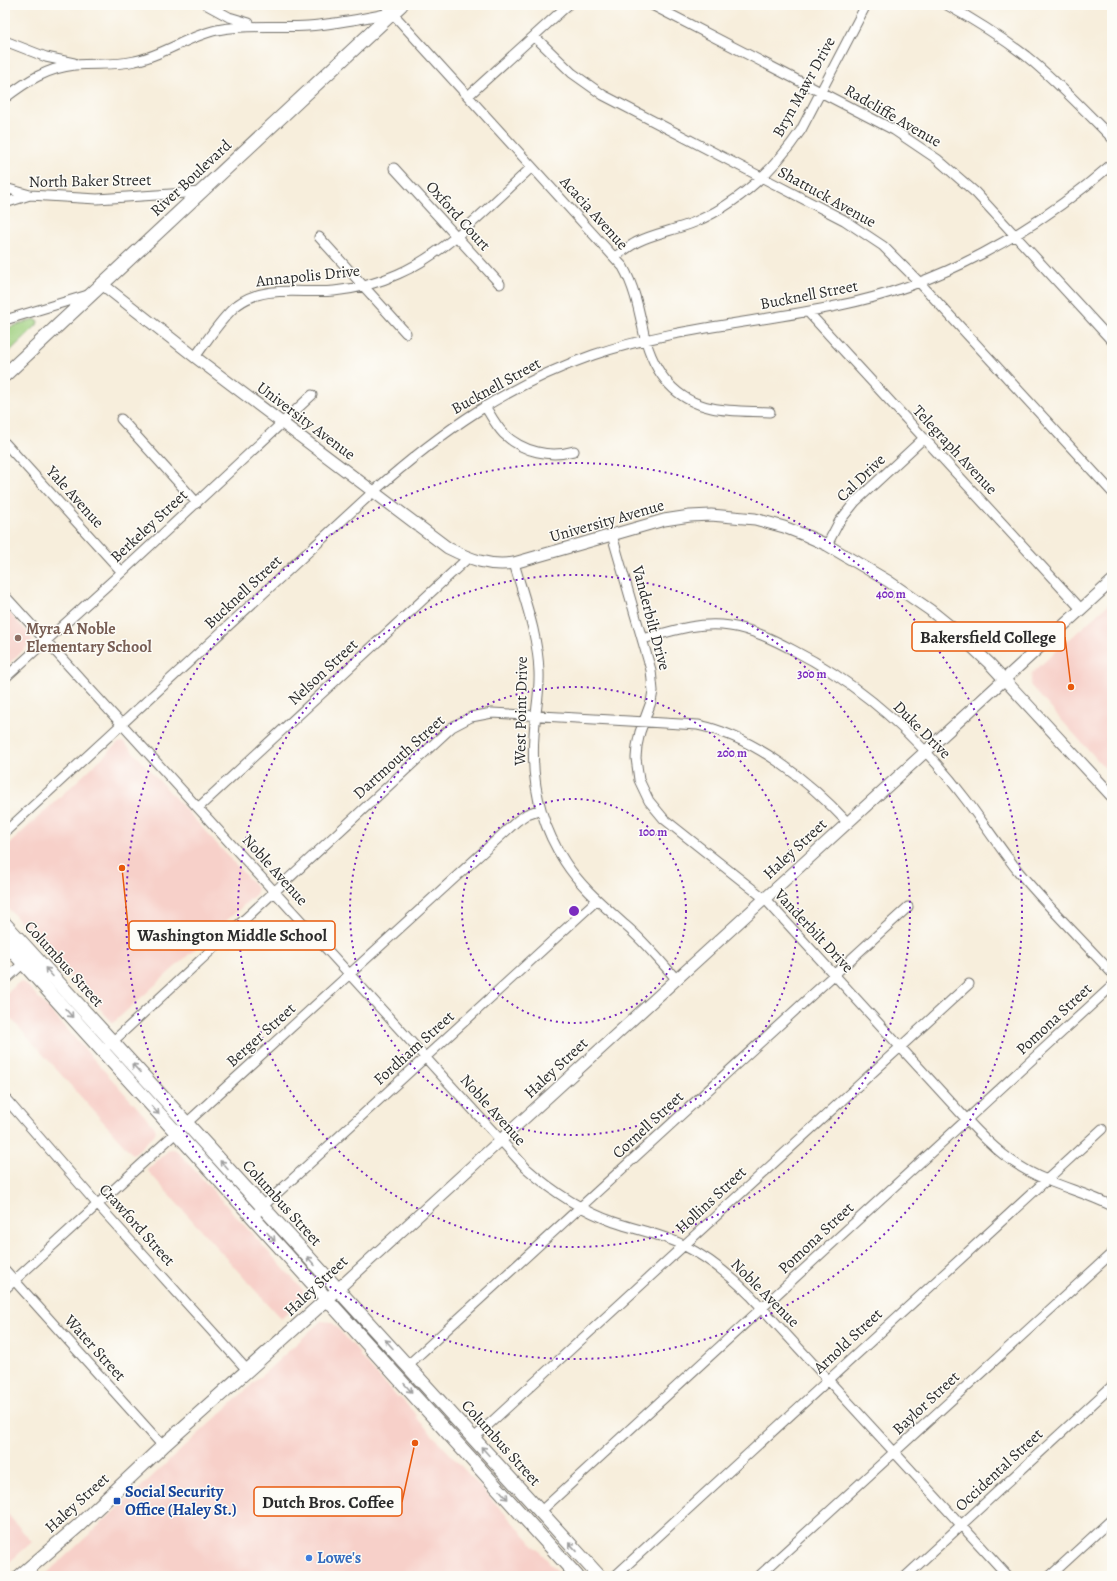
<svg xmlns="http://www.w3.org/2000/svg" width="1117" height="1581" viewBox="0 0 1117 1581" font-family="Alegreya,serif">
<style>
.built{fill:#f7d0c9}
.park{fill:#9ecf7e;stroke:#647d54}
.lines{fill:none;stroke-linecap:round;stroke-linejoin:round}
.minor-casing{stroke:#726f69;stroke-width:11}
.tertiary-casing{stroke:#726f69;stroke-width:13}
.secondary-casing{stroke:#726f69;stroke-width:15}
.minor{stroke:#fff;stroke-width:9}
.tertiary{stroke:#fff;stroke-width:11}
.secondary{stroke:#fff;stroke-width:13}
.oneway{stroke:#a0a0a0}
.ring{fill:none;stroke:#7b2cbf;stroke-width:2;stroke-dasharray:2 4}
.education-dot{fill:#8d6e63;stroke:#fdfcf7;stroke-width:1.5}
.transit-dot{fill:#1a4fb4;stroke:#fdfcf7;stroke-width:1.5}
.shop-dot{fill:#3f7fe0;stroke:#fdfcf7;stroke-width:1.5}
.labels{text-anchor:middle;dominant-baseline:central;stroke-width:3;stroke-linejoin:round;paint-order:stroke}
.street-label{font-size:16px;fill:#2b2b2b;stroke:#fdfcf7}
.education-label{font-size:16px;font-weight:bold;fill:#785e54;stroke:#fdfcf7;text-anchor:start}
.transit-label{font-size:16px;font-weight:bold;fill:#164399;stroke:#fdfcf7;text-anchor:start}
.shop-label{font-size:16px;font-weight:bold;fill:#366cbe;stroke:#fdfcf7;text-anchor:start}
.centre{fill:#7b2cbf;stroke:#fdfcf7;stroke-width:2}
.ring-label{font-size:12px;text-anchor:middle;font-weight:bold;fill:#7b2cbf;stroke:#fdfcf7;stroke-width:3;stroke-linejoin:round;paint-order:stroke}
.leader{fill:none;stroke:#e8590c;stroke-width:1.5}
.callout-dot{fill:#e8590c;stroke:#fdfcf7;stroke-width:1.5}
.callout{fill:#fdfcf7;stroke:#e8590c;stroke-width:1.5}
.callout-label{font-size:17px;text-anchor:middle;font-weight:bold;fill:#2b2b2b}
</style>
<rect width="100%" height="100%" fill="#fdfcf7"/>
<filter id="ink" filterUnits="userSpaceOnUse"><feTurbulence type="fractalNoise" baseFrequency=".025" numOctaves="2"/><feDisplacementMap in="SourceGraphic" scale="8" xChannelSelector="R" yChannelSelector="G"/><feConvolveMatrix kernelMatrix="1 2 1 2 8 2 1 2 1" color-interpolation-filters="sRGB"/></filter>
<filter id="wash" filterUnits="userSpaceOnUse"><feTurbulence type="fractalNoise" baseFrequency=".012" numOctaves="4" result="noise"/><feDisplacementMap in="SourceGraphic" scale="16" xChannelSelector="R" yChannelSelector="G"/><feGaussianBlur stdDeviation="0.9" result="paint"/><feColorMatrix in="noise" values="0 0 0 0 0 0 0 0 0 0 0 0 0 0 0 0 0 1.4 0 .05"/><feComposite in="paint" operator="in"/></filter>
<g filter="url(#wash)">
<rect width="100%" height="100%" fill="#f7eedc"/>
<!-- built -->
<path class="built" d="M1112,601V776L1030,685L1032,673Z
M5,608L31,636L33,640L32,642L5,667Z
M122,742L125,743L256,887L257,891L256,894L113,1023L5,905V848L118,743Z
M21,982L26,984L154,1126L156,1131L154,1135L133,1155L5,1012V995L18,983Z
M172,1149L176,1150L303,1290L304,1295L302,1299L281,1319L147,1170L169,1150Z
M321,1321L332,1322L360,1353L359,1355L398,1398L400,1397L417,1416L416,1417L562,1576H44Z
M5,1511L32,1542L5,1566Z"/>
<!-- park -->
<path class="park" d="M34,319L38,321L37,325L9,352L5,353V329Z"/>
</g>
<g filter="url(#ink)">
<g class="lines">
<!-- minor casing -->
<g class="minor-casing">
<path id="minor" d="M207,5L229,17L249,23
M385,5L623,267C635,288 639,311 644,334C653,370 673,400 712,408C730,412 751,411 770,412
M652,5L894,130L937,159L976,193L1112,341
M947,5C974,20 1001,37 1026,56C1057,81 1084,110 1112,138
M534,36L572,73L603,95L844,220L883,246L919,282L1112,492
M5,41L46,57L74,63
M468,96L568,5
M5,98C27,81 47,68 75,65C96,63 114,66 135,61C164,55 188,36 217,30C247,24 277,28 308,26C336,24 364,18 391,13
M394,168L500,284
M5,188L30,195
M5,203L30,195L97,199L201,192
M319,237L406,333
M615,257C622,252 629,246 637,242C655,233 676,230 695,222C739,203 774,170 801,130L866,5
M808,312L1081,609
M5,320L88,295
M195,357C207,341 221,318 237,305C265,284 301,294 334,291C356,289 378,283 398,274C447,253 492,203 532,167
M485,406C491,416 496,426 504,434C523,452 550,458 574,451
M121,419L197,503
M5,443L122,572
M612,535L651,670L653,691L651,702L640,732L637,746L636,758L639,780L649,801L664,819L765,899L967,1120C990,1145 1014,1167 1047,1180C1068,1189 1091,1195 1112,1206
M827,545L839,522L855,502L924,438
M514,563C524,598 538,635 539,672C540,693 535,714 534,735C531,779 540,824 565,862C581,887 603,905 625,925C644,941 660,961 677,980
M5,596L526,1168C552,1191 580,1210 614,1222C637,1230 661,1234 683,1245C709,1258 731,1276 751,1296L1008,1576
M643,639C671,631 700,621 730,626C752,629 774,640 793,650C862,685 921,740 967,801C984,824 1000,848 1018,871C1047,906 1081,939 1112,973
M5,678L122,572L312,395
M198,808L468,558
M5,832L373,492C442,431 505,386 593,355C671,328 755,323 836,306C939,286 1033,233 1112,164
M5,980L28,959
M109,1045L452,727L471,717L492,713L698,725C755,737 809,781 848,823
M5,1098L98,1205L248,1371
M253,1218L262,1207L597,900
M5,1270L163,1446
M5,1289L517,821L527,814L541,809
M408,1365L908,907
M474,1438L969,984
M540,1512L1112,986
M615,1576L1102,1129
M759,1576L1112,1253
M906,1576L1112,1386
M1050,1576L1112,1519"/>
</g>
<!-- tertiary casing -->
<g class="tertiary-casing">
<path id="tertiary" d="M102,284L195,357L448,548C470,559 489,567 514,563L664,520L690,516L711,515L755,519L784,527L807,536L827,545L888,581L930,610L951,627L990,664L1112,796
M327,1299L1112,581"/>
</g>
<!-- secondary casing -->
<g class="secondary-casing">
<path id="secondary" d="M5,375L401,5
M5,924L599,1576
M5,943L577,1576
M20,1576L78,1526L163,1446L327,1299"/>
</g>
<!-- minor -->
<use href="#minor" class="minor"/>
<!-- tertiary -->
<use href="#tertiary" class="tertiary"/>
<!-- secondary -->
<use href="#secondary" class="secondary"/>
</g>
<!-- one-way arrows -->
<defs><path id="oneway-shaft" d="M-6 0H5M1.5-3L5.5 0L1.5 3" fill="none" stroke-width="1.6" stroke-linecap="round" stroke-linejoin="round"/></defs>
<g class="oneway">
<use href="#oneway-shaft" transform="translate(49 972) rotate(-132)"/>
<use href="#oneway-shaft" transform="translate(69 1013) rotate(48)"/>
<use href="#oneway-shaft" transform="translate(136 1068) rotate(-133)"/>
<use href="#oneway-shaft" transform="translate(155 1110) rotate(48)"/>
<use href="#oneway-shaft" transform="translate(224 1165) rotate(-132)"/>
<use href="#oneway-shaft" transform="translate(271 1237) rotate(48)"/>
<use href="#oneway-shaft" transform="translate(311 1261) rotate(-132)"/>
<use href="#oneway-shaft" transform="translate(389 1344) rotate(-132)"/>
<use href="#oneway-shaft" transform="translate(408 1388) rotate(48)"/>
<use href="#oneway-shaft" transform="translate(485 1451) rotate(-132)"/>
<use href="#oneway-shaft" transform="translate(504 1495) rotate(48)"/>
<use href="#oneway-shaft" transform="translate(573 1547) rotate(-133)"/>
</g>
</g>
<!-- distance rings -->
<g class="ring">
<circle cx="574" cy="911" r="112"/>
<circle cx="574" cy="911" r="224"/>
<circle cx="574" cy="911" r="336"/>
<circle cx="574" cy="911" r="448"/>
</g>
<!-- markers -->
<circle class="education-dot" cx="18" cy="638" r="4"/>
<rect class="transit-dot" x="113" y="1497" width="8" height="8" rx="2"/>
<circle class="shop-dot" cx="309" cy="1558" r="4"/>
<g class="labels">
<!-- street labels -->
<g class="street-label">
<text transform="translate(804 87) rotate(-61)">Bryn Mawr Drive</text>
<text transform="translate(893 116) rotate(30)">Radcliffe Avenue</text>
<text transform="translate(191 178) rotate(-43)">River Boulevard</text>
<text transform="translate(90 181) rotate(-1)">North Baker Street</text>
<text transform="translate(827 197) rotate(29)">Shattuck Avenue</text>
<text transform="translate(594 213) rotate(48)">Acacia Avenue</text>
<text transform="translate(458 216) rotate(48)">Oxford Court</text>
<text transform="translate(308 276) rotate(-6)">Annapolis Drive</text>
<text transform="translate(809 295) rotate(-11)">Bucknell Street</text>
<text transform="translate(496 386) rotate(-29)">Bucknell Street</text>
<text transform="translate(306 421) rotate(37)">University Avenue</text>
<text transform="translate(955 450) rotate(47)">Telegraph Avenue</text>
<text transform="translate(861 478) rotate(-44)">Cal Drive</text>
<text transform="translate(75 497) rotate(48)">Yale Avenue</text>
<text transform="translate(607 521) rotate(-16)">University Avenue</text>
<text transform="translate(149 526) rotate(-43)">Berkeley Street</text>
<text transform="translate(243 592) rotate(-43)">Bucknell Street</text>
<text transform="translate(651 618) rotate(75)">Vanderbilt Drive</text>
<text transform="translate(323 672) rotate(-43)">Nelson Street</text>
<text transform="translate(521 711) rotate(-89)">West Point Drive</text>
<text transform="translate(922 730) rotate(45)">Duke Drive</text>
<text transform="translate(399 757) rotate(-42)">Dartmouth Street</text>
<text transform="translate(795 849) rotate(-43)">Haley Street</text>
<text transform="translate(275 870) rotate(48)">Noble Avenue</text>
<text transform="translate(814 931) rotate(47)">Vanderbilt Drive</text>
<text transform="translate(64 964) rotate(48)">Columbus Street</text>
<text transform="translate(1054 1019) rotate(-43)">Pomona Street</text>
<text transform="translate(261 1035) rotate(-42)">Berger Street</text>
<text transform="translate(414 1048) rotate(-42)">Fordham Street</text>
<text transform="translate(556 1068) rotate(-43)">Haley Street</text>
<text transform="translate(493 1110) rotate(48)">Noble Avenue</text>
<text transform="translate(648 1125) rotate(-43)">Cornell Street</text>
<text transform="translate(711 1200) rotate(-43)">Hollins Street</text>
<text transform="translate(282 1203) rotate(48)">Columbus Street</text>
<text transform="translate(137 1225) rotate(48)">Crawford Street</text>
<text transform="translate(816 1238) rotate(-43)">Pomona Street</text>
<text transform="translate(316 1286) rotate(-43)">Haley Street</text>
<text transform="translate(765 1293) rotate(45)">Noble Avenue</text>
<text transform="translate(848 1341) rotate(-43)">Arnold Street</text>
<text transform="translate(95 1348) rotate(48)">Water Street</text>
<text transform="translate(926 1403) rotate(-43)">Baylor Street</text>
<text transform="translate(501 1443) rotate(48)">Columbus Street</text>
<text transform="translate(999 1470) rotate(-43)">Occidental Street</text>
<text transform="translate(77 1503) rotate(-42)">Haley Street</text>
</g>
<!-- education labels -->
<g class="education-label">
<text x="26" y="629">Myra A Noble<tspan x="26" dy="18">Elementary School</tspan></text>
</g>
<!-- transit labels -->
<g class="transit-label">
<text x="125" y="1492">Social Security<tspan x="125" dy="18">Office (Haley St.)</tspan></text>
</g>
<!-- shop labels -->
<g class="shop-label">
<text x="317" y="1558">Lowe's</text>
</g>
</g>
<circle cx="574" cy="911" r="6" class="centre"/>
<g class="ring-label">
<text x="891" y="598">400 m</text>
<text x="812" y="678">300 m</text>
<text x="732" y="757">200 m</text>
<text x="653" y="836">100 m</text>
</g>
<!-- callouts -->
<path class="leader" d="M1071 687L1065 637M122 868L129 935M415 1443L402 1502"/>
<g class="callout-dot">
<circle cx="1071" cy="687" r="4"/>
<circle cx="122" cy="868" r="4"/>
<circle cx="415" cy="1443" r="4"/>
</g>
<g class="callout">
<rect x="912" y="622" width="153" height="29" rx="4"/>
<rect x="129" y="921" width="206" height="29" rx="4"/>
<rect x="254" y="1487" width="148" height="29" rx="4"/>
</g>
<g class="callout-label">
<text x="988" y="643">Bakersfield College</text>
<text x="232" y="941">Washington Middle School</text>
<text x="328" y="1508">Dutch Bros. Coffee</text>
</g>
<!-- margin -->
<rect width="1117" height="1581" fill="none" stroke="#fdfcf7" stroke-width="20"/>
</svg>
